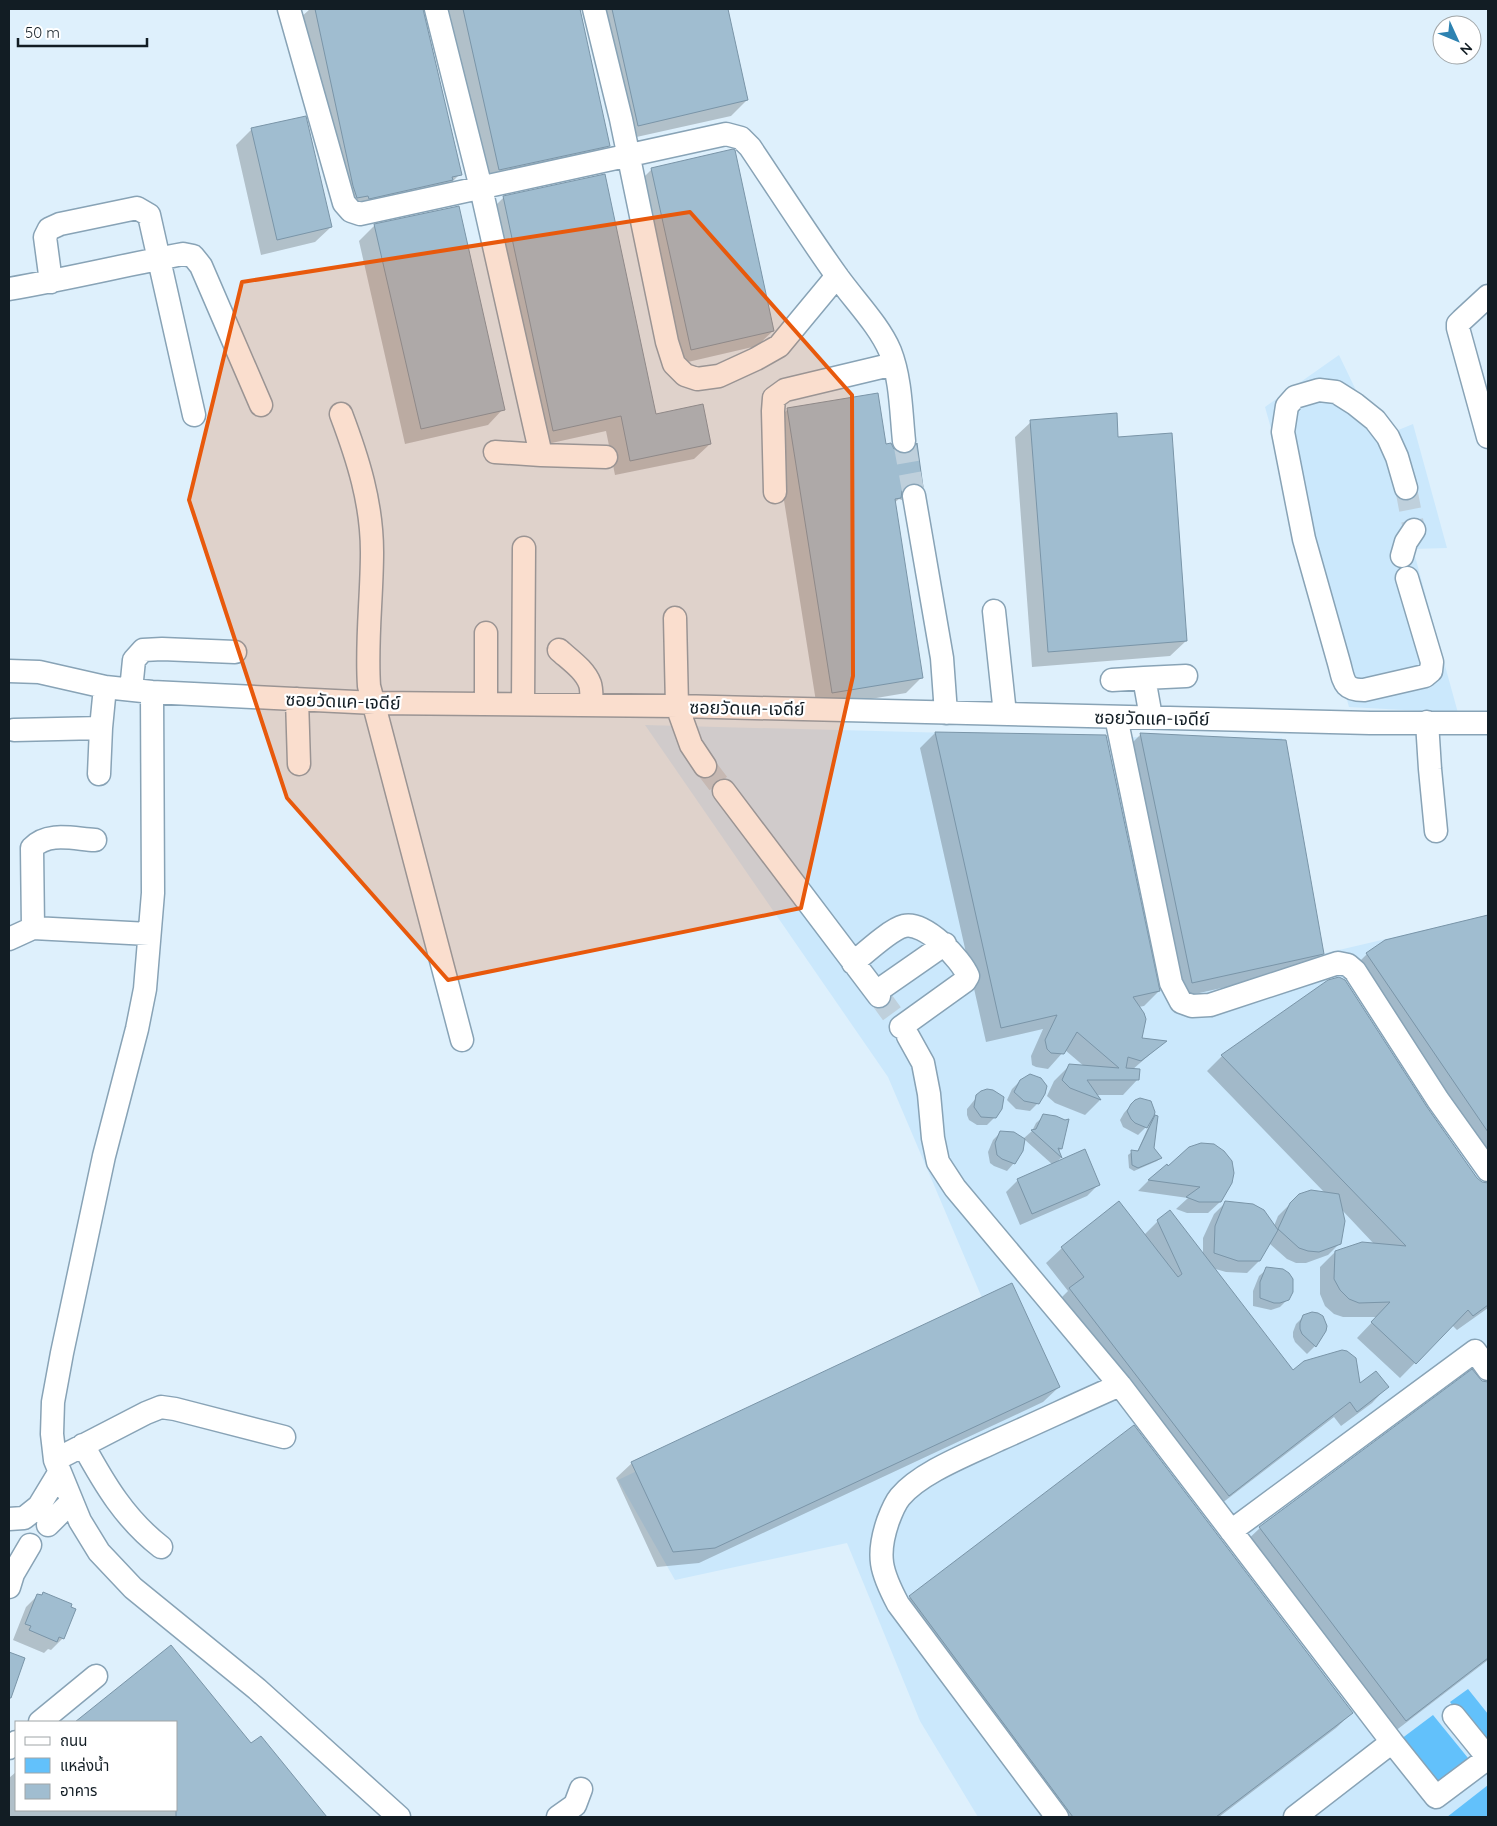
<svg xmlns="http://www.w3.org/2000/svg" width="1497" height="1826" viewBox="0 0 1497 1826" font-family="Quicksand,'Noto Sans Thai',sans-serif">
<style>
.built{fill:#cbe8fc}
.water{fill:#62c1fb}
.shadow{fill:#0003}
.building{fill:#a0bdd0;stroke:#7a95a8}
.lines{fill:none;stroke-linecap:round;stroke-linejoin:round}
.minor-tunnel{stroke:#bfd0dc;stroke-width:22;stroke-dasharray:22 11;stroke-linecap:butt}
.minor-casing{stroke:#88a3b6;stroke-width:25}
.minor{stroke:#fff;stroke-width:22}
.marked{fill:#e8590c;fill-opacity:0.2;stroke:#e8590c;stroke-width:4;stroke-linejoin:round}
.labels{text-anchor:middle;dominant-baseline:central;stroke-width:4.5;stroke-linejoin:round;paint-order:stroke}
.street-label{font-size:18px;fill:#121d24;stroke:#fff}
</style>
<rect width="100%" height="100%" fill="#def0fc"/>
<!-- built -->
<path class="built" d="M1339,355L1379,438L1413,424L1447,548L1413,549L1458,713L1349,707L1265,407Z
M645,725L1100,737L1282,738L1322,954L1488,915V1785L1447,1817H978L920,1721L847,1543L675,1580L618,1480L985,1305L888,1077Z"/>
<!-- water -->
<path class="water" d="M1468,1689L1488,1714V1740L1482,1745L1450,1702Z
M1433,1715L1468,1758L1469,1765L1437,1784L1401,1739Z
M1488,1785V1817H1447Z"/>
<!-- shadow -->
<path class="shadow" d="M310,9H422L460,174L444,190L353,214L298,20Z
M444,9H579L609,145L593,161L483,185Z
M594,9H727L747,100L731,116L623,140Z
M252,129L331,227L315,242L261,255L236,145Z
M652,169L773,331L757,346L675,365L636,185Z
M504,197L655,415L710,444L694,459L615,475L606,431L538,446L489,212Z
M375,225L503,409L488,425L405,444L359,241Z
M788,409L885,446L898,454L907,455L916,446L922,487L907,502L899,499L894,503L922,677L906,693L817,708L772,425Z
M1031,422L1117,438L1186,641L1170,656L1032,667L1015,437Z
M935,733L1105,736L1159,991L1144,1006L1139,1007L1140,1040L1164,1042L1132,1070L1138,1079L1123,1095H1096L1100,1100L1085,1115L1055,1103L1047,1096L1054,1081L1069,1066L1085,1067L1065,1050L1048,1069L1036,1067L1032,1065L1031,1056L1043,1029L986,1042L920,748Z
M1141,734L1323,953L1307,969L1177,998L1125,750Z
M1488,916V1169L1351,970L1367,954L1385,942Z
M1329,981L1426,1108L1476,1178L1483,1183L1488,1184V1308L1457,1330L1452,1325L1400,1378L1357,1338L1377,1317H1343L1334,1314L1325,1306L1320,1294V1267L1335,1252L1374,1244L1342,1210L1339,1244L1328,1255L1306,1263H1296L1287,1259L1269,1243L1259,1261L1247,1273L1226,1272L1212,1268L1293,1372L1360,1385L1387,1387L1372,1403L1341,1426L1334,1417L1213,1510L1054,1305L1068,1291L1046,1263L1062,1248L1144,1235L1158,1221L1203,1255V1238L1214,1214L1226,1202L1274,1226L1278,1216L1290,1204L1325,1193L1207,1071L1222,1056Z
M1020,1081L1038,1103L1030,1111L1016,1109L1007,1100L1012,1089Z
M981,1092L995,1117L987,1125H977L969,1120L967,1115V1109Z
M1135,1101L1153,1107V1119L1155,1116L1152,1148L1160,1158L1157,1161L1134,1171L1129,1168L1128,1155L1132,1152H1137L1150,1123L1138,1135L1123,1127L1120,1120L1124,1113Z
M1044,1116L1061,1149L1058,1152L1061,1158L1055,1163L1098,1185L1087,1196L1020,1225L1006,1192L1018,1180L1053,1165L1024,1139L1014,1163L1007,1171L994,1166L990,1163L988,1152L993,1140L1001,1132L1023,1139L1032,1131L1036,1123Z
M1190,1148L1220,1202L1208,1213H1187L1176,1209L1188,1198L1138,1191L1148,1181L1167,1166L1168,1168Z
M1267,1269L1288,1299L1280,1307L1271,1310L1253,1306V1291L1259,1276Z
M1304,1316L1325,1330L1315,1346L1307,1354L1295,1342L1293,1337V1332L1296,1324Z
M1472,1371L1482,1382L1488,1383V1660L1390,1735L1244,1543L1260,1528Z
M1059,1387L1043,1402L699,1563L657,1567L616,1478L632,1463Z
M1134,1427L1352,1713L1336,1728L1219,1817H1047L894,1613L910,1597Z
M38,1595L69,1608L63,1638L51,1650L48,1649L44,1653L13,1640L26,1607Z
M171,1646L251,1745L261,1737L325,1817H9V1778L16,1772V1810H176V1722H77Z"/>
<!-- building -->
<path class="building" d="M315,9H423L462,175L452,177L453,180L369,199L368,196L357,198L353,186Z
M463,9H580L610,146L499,170Z
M612,9H728L748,100L638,126Z
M306,116L332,227L277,240L251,128Z
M733,149L735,150L774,331L691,350L651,168Z
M605,174L656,414L703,404L711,444L630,461L621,416L553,431L503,196Z
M459,206L505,410L421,429L374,224Z
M878,393L886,444L891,443L894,449L898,453L905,454L912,451L917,443L923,487L918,484L911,483L905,486L902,491L901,498L895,499L923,678L832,693L787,408Z
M1117,413L1118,437L1172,433L1187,641L1048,652L1030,420Z
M935,732L1106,735L1160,991L1133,997L1144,1013L1146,1019L1142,1038L1167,1041L1141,1061L1128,1057L1126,1068L1140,1069L1139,1080H1087L1101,1100L1070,1088L1062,1080L1069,1064L1119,1068L1077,1032L1064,1054L1051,1053L1047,1049L1045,1040L1057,1015L1001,1028Z
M1140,733L1286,740L1324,954L1192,983Z
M1488,915V1132L1366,953L1385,940Z
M1339,977L1345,980L1427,1107L1477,1178L1482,1182L1488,1183V1305L1473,1316L1468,1310L1416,1364L1371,1322L1390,1302L1359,1303L1349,1299L1340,1290L1334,1279L1335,1251L1362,1242L1406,1246L1221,1055L1328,980Z
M1030,1074L1041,1078L1047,1086L1045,1094L1039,1104L1024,1101L1014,1092L1020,1080Z
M987,1089L993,1090L1004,1097L1002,1109L996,1118L981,1117L974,1107L976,1095L981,1091Z
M1140,1098L1151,1101L1155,1112L1154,1116L1147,1128L1135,1123L1131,1119L1127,1111L1131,1104L1135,1100Z
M1043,1114L1056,1116L1065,1120L1069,1119L1062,1149L1058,1148L1062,1158L1031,1130L1036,1129Z
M1155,1115L1158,1116L1154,1148L1162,1158L1138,1168L1132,1165L1131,1150L1138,1151Z
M1000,1131L1014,1132L1025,1139L1023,1151L1015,1164L1002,1159L997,1155L995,1143Z
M1201,1143L1214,1144L1224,1151L1232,1161L1234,1173L1232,1183L1221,1202H1199L1186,1197L1200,1187L1148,1180L1167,1164L1168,1166L1189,1147Z
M1085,1149L1100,1185L1032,1214L1017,1179Z
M1311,1190L1339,1194L1345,1221L1341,1244L1319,1252L1308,1251L1299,1248L1278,1229L1290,1203L1299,1194Z
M1119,1201L1178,1277L1182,1274L1157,1220L1170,1210L1293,1370L1304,1361L1342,1350L1347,1351L1356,1358L1360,1383L1376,1371L1389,1387L1357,1412L1350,1402L1229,1496L1069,1288L1084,1277L1061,1247Z
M1225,1201L1253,1204L1264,1210L1278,1230L1260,1261H1238L1214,1253L1215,1226Z
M1266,1267L1283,1269L1289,1273L1293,1279V1292L1289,1300L1280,1303H1274L1260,1298V1282Z
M1012,1283L1060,1387L715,1548L673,1552L631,1462Z
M1312,1312L1318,1313L1323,1316L1327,1326L1326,1331L1316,1347L1302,1334L1300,1329V1323L1303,1315Z
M1472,1369L1482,1381L1488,1382V1658L1406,1721L1259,1527Z
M1134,1425L1353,1713L1216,1817H1073L909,1596Z
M43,1592L72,1604L71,1607L76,1609L64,1639L59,1637L57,1642L29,1630L31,1626L25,1624L37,1594L42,1595Z
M171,1645L251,1743L261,1736L327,1817H176V1722H75Z
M9,1652L25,1658L11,1698H9Z"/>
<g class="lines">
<!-- minor-tunnel -->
<path class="minor-tunnel" d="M904,441L914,496
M1406,488L1414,530
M705,766L724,791
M879,996L908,1036"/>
<!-- minor casing -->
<g class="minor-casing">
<path id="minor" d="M289,9L344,203L351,211L360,214L726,134L741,138L750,147C779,190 807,234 837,276C854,300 879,325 890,351C901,379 901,412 904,441
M436,9L481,188L541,455L606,457
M594,9L621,119L667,342L674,364L685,375L697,379L719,376L756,359L779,346L837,276
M51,282L45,237L49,229L60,224L137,208L149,215L194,415
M9,289C67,279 125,265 183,254L193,256L201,266L261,405
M1488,296L1462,320L1458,324V328L1488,437
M341,414C358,459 372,503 372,552C372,597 366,641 369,686L462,1040
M495,452L541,455
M1406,488L1397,457L1388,437L1375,420L1355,404L1336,392L1319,390L1295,397L1287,406L1283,432L1304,539L1339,663C1344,681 1343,690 1364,690L1425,676L1431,671L1432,662L1407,578
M775,492L773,411L774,398L785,390L894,364
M914,496L942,658L946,713
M1402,556L1406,542L1414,530
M994,611L1005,714
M675,618L677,706L691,745L705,766
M486,633V704
M559,650C570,660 585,670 590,684C592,690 591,698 592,705
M9,671L39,672L105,687L152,692L375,703L677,706L1370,723H1488
M1112,680L1144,678
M131,690L134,660L143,650L162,649L235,652
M152,692L153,893L145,989L137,1029L104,1156L62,1353L53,1402L52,1434L55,1460L80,1521L99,1552L133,1588L257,1689L399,1817
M297,699L299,764
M523,704L524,548
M1116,717L1171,983L1181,1002L1192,1006L1210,1005L1338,963L1348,965L1355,971L1438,1100L1488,1170
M1151,717L1144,678L1186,676
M1427,722L1430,769L1436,831
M14,730L101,728L105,687
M99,774L101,728
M724,791L879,996
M95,840C74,839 48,831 32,848L33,928L149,934
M9,939L33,928
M853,963C865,953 891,929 904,926C925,921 961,959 968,976L965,981L901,1027
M876,992L945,944
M908,1036L923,1063L929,1094L933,1138L938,1162L955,1188L1120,1385L1392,1742L1436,1797L1488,1758
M83,1445C105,1485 125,1519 161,1547
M55,1460L146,1413L161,1407L175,1409L284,1437
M9,1519L24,1518L39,1506L59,1473
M48,1525L71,1502
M1231,1531L1475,1351L1488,1369
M9,1587L13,1574L30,1545
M1454,1716L1488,1758
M40,1722L96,1676
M9,1748L16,1742
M558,1817L575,1805L581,1789
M1057,1817L898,1604C881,1572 876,1556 888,1521C891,1513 895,1503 900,1497C921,1472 969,1454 998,1440C1039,1422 1079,1403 1120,1385
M1295,1817L1392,1742"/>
</g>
<!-- minor -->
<use href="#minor" class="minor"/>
</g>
<!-- marked area -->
<path class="marked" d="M690,212L852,395L853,676L801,908L448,980L287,798L189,500L242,282Z"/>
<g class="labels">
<!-- street labels -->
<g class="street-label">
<text transform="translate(343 701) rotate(2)">ซอยวัดแค-เจดีย์</text>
<text transform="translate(747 708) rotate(1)">ซอยวัดแค-เจดีย์</text>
<text transform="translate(1152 718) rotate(1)">ซอยวัดแค-เจดีย์</text>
</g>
</g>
<!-- border -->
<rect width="1497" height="1826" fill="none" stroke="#121d24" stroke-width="20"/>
<!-- legend -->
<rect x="15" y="1721" width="162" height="90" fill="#ffffff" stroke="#a0a5a7"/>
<rect x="25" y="1737" width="25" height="8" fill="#ffffff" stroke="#a0a5a7"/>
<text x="60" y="1746" font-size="15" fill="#121d24">ถนน</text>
<rect x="25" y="1758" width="25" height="15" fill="#62c1fb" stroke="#a0a5a7"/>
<text x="60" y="1771" font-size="15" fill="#121d24">แหล่งน้ำ</text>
<rect x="25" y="1784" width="25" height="15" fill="#a0bdd0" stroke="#a0a5a7"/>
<text x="60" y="1796" font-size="15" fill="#121d24">อาคาร</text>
<!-- north arrow -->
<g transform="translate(1457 40) rotate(134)"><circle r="24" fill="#ffffff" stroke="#a0a5a7"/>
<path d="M0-4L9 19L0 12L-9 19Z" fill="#2d82b1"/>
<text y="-8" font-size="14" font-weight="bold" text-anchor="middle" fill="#121d24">N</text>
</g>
<!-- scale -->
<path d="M18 38v8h129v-8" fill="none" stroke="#121d24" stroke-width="2.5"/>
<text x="25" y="38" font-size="15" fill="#121d24" stroke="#ffffff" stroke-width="4" paint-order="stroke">50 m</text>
</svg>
